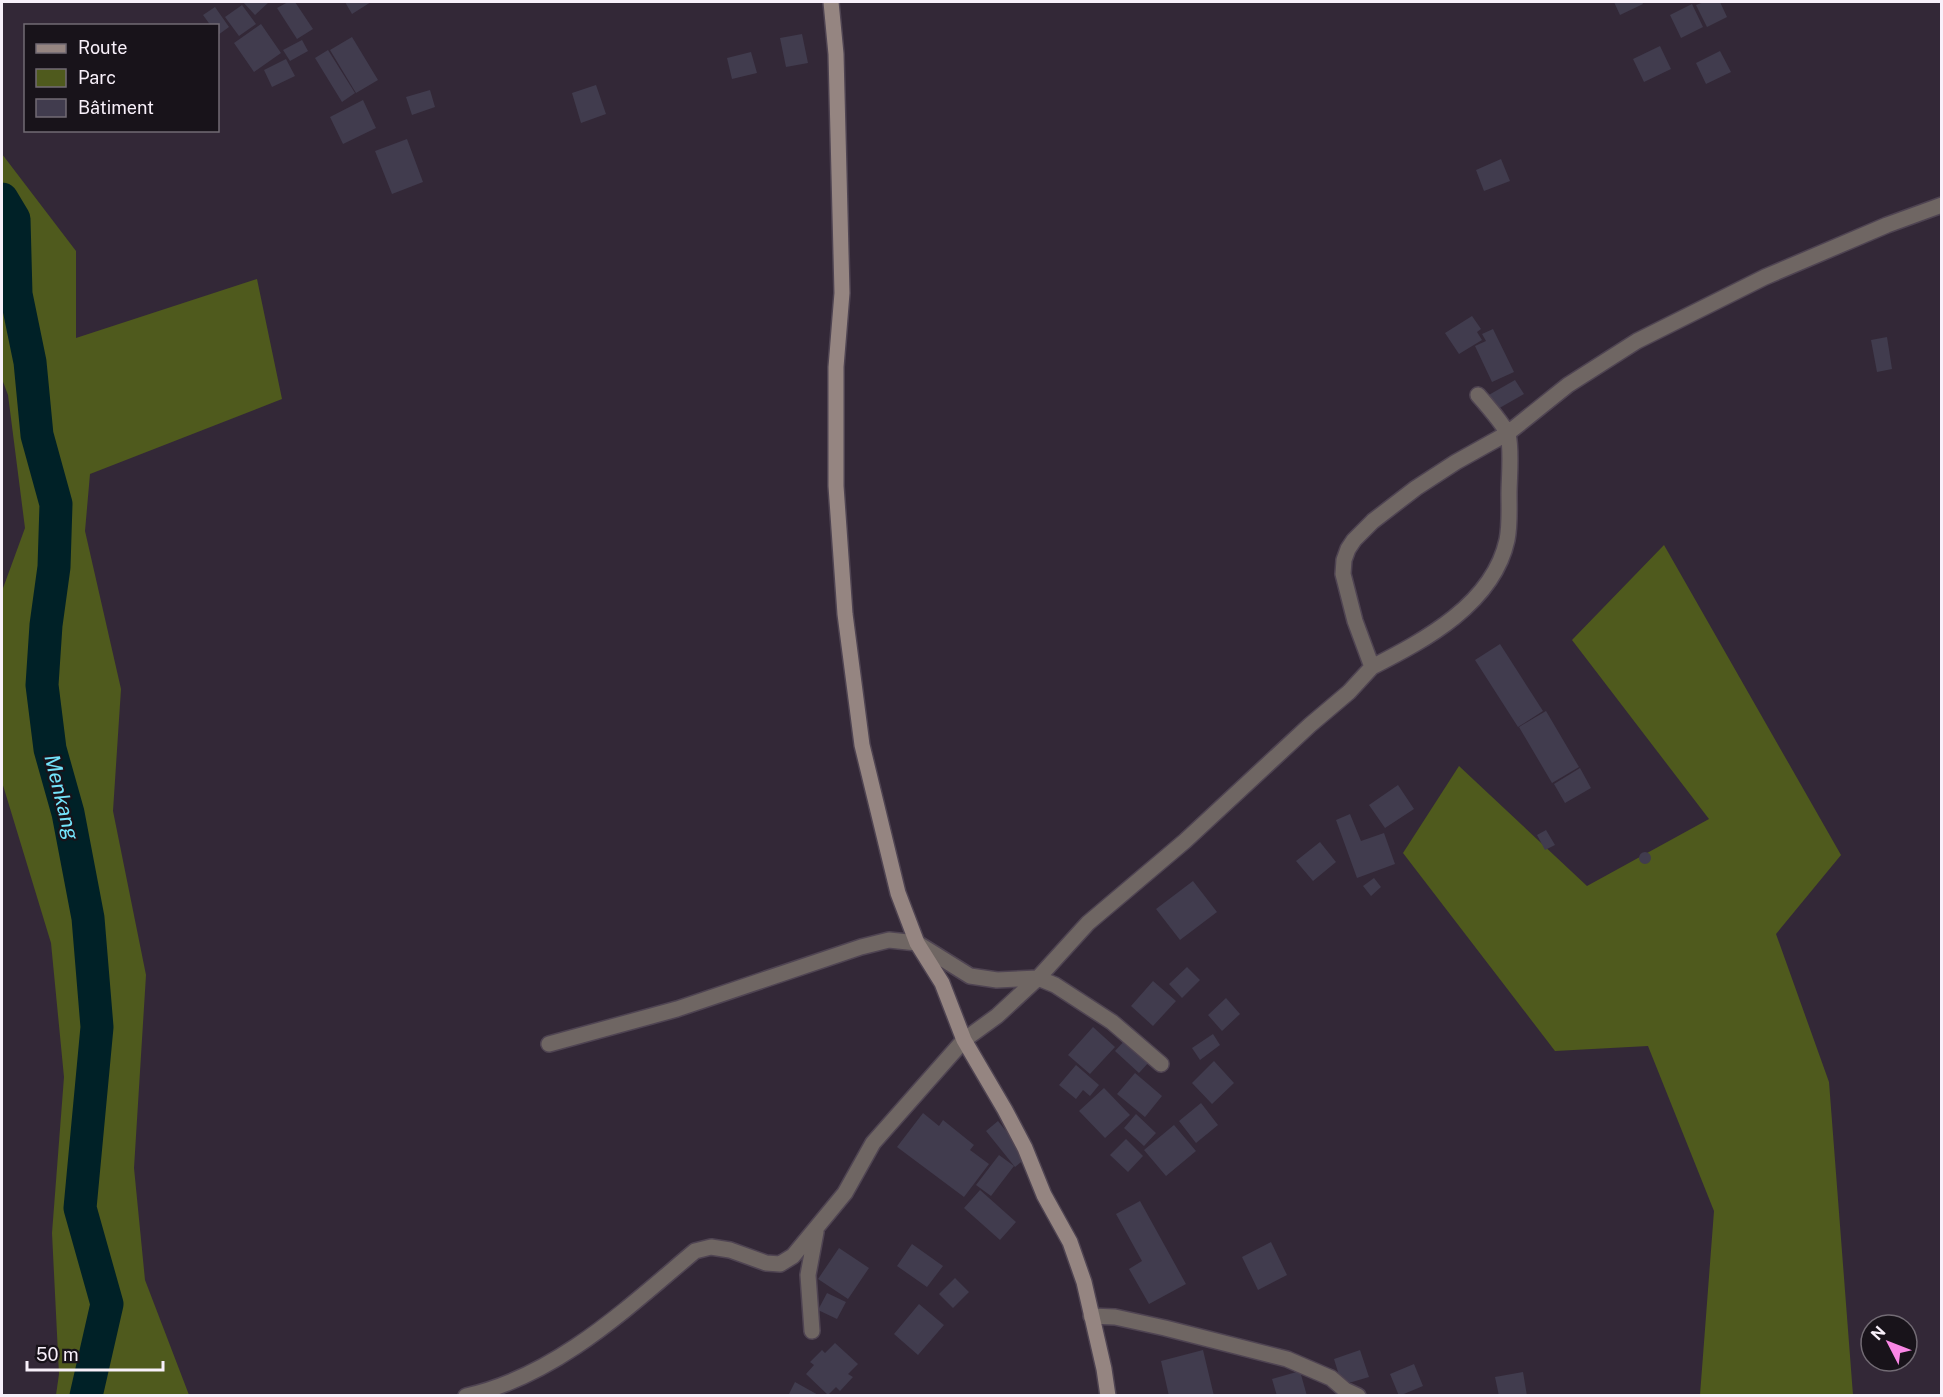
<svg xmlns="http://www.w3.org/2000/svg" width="1943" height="1397" viewBox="0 0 1943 1397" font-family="'Public Sans',sans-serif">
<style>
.green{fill:#4f5a1d}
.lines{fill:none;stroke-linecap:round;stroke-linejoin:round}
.river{stroke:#002127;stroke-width:33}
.building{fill:#413c4e}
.street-casing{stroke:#4f4452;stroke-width:18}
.secondary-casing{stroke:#4f4452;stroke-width:18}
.street{stroke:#6f6663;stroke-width:15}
.secondary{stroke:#958581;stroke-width:15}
.labels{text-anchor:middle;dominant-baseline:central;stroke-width:4.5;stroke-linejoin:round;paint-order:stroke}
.water-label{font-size:21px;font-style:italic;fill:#74e4fb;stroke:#18131a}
</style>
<rect width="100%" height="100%" fill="#332837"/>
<!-- green -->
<path class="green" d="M2,154L76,251V338L257,279L282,399L90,474L85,531L121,689L113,811L146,975L134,1168L145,1280L189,1395H56L59,1374L52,1233L64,1077L51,943L2,782V591L25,528L8,395L2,379Z
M1664,545L1841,855L1776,934L1829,1082L1853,1395H1700L1714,1211L1648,1046L1555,1051L1403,853L1459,766L1587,886L1709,819L1572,640Z"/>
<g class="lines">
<!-- river -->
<path class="river" d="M2,199L14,219L16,294L30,362L37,435L56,504L54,567L46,625L42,685L50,749L68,813L88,918L97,1027L80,1208L107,1304L86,1396"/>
</g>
<!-- building -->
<path class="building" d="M243,2H269L255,15Z
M288,2H295L313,29L297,39L277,8Z
M345,2H371L352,14Z
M1614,2H1642L1643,4L1620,15Z
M1704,2H1720L1727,17L1707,27L1696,5Z
M1692,4L1703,27L1681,38L1670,15Z
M242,5L256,24L239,36L225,17Z
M215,7L229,27L218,35V26H211L203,15Z
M261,24L281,53L254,72L234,43Z
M802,34L808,63L786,67L780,38Z
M352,37L378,80L356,93L330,50Z
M302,40L308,51L290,61L283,50Z
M1660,46L1671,69L1644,82L1633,59Z
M328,50L355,93L342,102L315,58Z
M1720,51L1731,72L1706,84L1696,63Z
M751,52L757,73L732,79L727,58Z
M286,59L295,76L272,87L264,70Z
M596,85L606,114L581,123L572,93Z
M430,90L435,107L412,115L406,97Z
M363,100L376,128L343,144L330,117Z
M407,139L423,182L392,194L375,151Z
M1501,159L1510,181L1484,191L1476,170Z
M1472,316L1481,329L1477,332L1482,340L1459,354L1445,333Z
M1493,329L1514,372L1492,382L1475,346L1486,341L1482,334Z
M1887,337L1892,369L1877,372L1871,340Z
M1515,380L1524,394L1496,410L1487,396Z
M1500,644L1543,711L1518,727L1475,660Z
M1546,711L1579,767L1552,783L1519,727Z
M1580,768L1591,788L1565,803L1554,784Z
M1398,785L1414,809L1385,828L1369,805Z
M1350,814L1361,841L1384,833L1395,864L1357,878L1336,820Z
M1546,830L1555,845L1545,850L1537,835Z
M1320,842L1336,862L1313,881L1296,861Z
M1639 858a6 6 0 1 1 12 0a6 6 0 1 1-12 0Z
M1374,878L1381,887L1371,896L1363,886Z
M1193,881L1217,912L1180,940L1156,909Z
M1187,967L1200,980L1182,998L1169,984Z
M1153,981L1176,1001L1153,1026L1131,1006Z
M1226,998L1240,1014L1222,1031L1208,1015Z
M1093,1027L1115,1047L1090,1074L1068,1055Z
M1213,1034L1220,1045L1200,1060L1192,1048Z
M1126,1039L1150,1061L1139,1073L1115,1051Z
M1214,1061L1234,1083L1212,1104L1192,1083Z
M1076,1065L1099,1085L1090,1096L1083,1090L1076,1099L1059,1085Z
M1135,1073L1162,1096L1145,1117L1117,1094Z
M1104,1088L1130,1115L1105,1138L1079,1111Z
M1201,1103L1218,1125L1196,1143L1179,1121Z
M923,1113L939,1126L943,1120L974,1145L970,1150L989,1164L964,1197L897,1147Z
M1136,1114L1156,1133L1144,1146L1124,1128Z
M998,1121L1027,1157L1015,1167L986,1131Z
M1174,1125L1196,1151L1166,1176L1144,1150Z
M1126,1139L1143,1156L1128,1172L1110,1155Z
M999,1155L1014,1166L991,1196L976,1185Z
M980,1190L1016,1222L1000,1240L964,1208Z
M1140,1201L1186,1284L1149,1304L1129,1269L1142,1261L1116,1214Z
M1271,1242L1287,1275L1258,1290L1242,1257Z
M912,1244L943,1266L927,1287L897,1266Z
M839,1248L869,1268L848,1299L818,1279Z
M955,1278L969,1292L953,1308L939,1294Z
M827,1293L846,1302L837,1319L818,1310Z
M919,1304L944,1325L918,1355L894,1334Z
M835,1343L858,1364L848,1374L853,1377L840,1391L836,1387L828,1395L806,1374L814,1365L810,1362L822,1350L825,1353Z
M1203,1350L1214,1396H1169L1161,1361Z
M1360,1350L1369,1377L1342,1385L1334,1359Z
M1414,1364L1423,1386L1399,1396L1390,1374Z
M1300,1371L1307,1396H1277L1272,1379Z
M1523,1372L1527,1396H1499L1495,1377Z
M795,1382L820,1396H788Z"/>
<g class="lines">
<!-- street casing -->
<g class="street-casing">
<path id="street" d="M1372,667C1425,640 1493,604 1507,540C1510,525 1509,509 1509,494C1509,479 1512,449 1508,435C1505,426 1485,403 1478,395
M549,1044L677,1009L861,947L889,940L917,943L970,976L997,980L1038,978L1055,985L1112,1022L1161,1064
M1091,1316L1115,1317L1165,1328L1287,1359L1331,1378L1345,1390L1358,1396
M812,1331L808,1275L816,1232
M466,1396C556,1376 626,1309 695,1251L711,1247L730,1250L766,1263L780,1264L793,1256L845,1193L873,1143L964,1040L997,1016L1038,978L1088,923L1185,841L1310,725L1349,692L1372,667L1355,621L1343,574L1344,560L1348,549L1354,540L1373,521L1416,488L1456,462L1508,433L1568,385L1637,341L1765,277L1887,225L1942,205"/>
</g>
<!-- secondary casing -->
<g class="secondary-casing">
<path id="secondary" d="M831,2L836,54L842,293L836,367V486L845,614L862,745L898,893L917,943L942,983L964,1040L1005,1110L1025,1148L1044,1195L1070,1242L1084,1282L1104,1369L1108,1396"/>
</g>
<!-- street -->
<use href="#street" class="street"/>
<!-- secondary -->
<use href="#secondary" class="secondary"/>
</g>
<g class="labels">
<!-- water labels -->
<g class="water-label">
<text transform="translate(62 797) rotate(76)">Menkang</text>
</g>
</g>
<!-- border -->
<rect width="1943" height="1397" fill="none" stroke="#f8f0fa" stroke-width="6"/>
<!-- legend -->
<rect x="24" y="24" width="195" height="108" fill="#18131a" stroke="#726b74" stroke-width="1.5"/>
<rect x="36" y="44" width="30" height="9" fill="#958581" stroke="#726b74" stroke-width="1.5"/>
<text x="78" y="54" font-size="18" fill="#f8f0fa">Route</text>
<rect x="36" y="69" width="30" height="18" fill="#4f5a1d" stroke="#726b74" stroke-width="1.5"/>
<text x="78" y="84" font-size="18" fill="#f8f0fa">Parc</text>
<rect x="36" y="99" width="30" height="18" fill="#413c4e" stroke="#726b74" stroke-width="1.5"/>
<text x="78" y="114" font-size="18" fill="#f8f0fa">Bâtiment</text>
<!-- north arrow -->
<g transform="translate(1889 1343) rotate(312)"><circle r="28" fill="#18131a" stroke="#726b74" stroke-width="1.5"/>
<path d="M0-4.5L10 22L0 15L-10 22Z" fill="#fa87e6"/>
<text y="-9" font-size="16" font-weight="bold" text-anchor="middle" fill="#f8f0fa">N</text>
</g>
<!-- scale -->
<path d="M27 1361v9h136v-9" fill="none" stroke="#f8f0fa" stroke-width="3"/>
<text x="36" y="1361" font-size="18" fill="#f8f0fa" stroke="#18131a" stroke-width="4.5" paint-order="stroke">50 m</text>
</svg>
